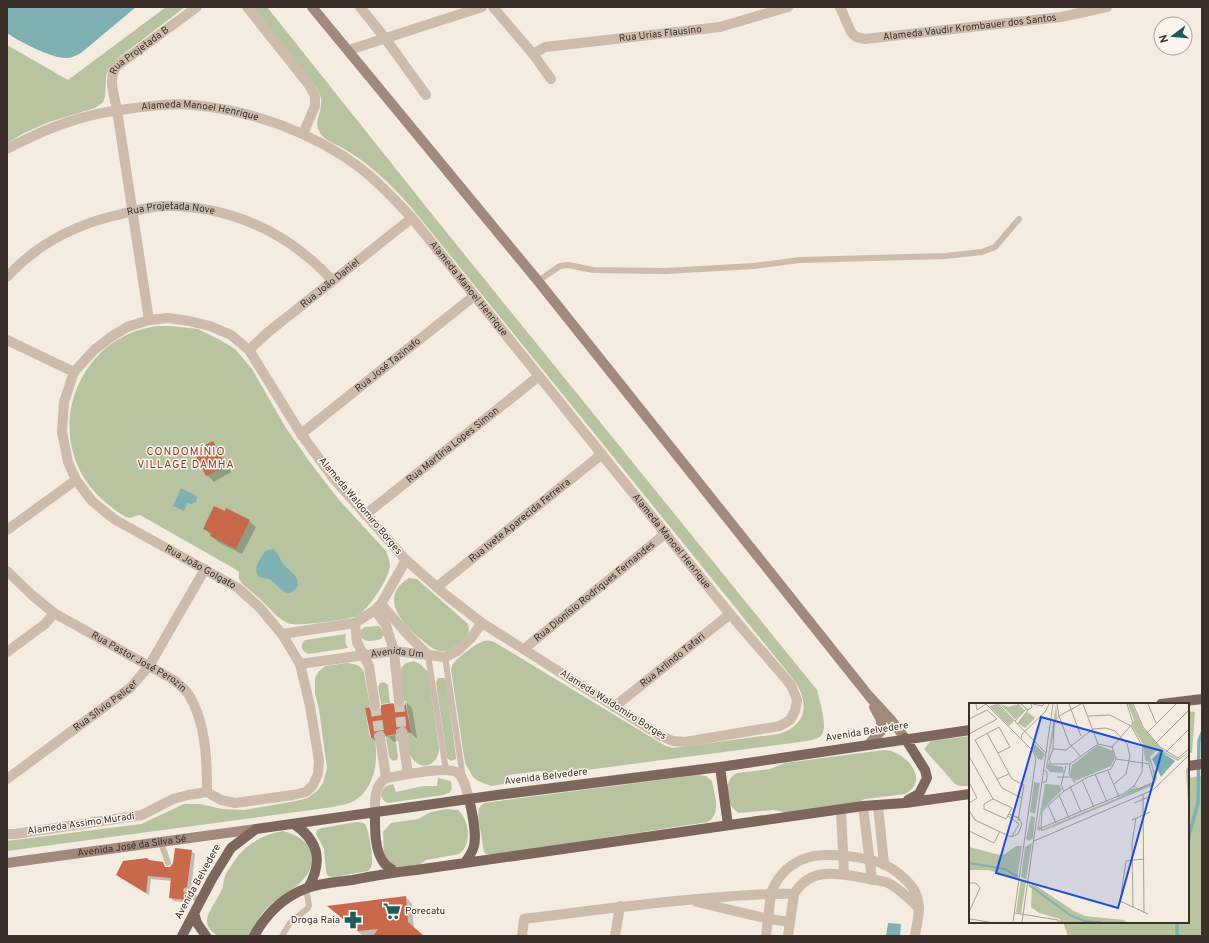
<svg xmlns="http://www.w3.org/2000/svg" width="1209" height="943" viewBox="0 0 1209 943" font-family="Overpass,sans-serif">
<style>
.green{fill:#b8c4a0}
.water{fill:#7fb0b2}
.shadow{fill:#0003}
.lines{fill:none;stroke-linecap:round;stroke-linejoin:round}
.stream{stroke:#7fb0b2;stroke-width:3.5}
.building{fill:#c8694b}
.street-tunnel{stroke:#cfc6bd;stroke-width:10;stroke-dasharray:10 5;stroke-linecap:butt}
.lane{stroke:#cdbbac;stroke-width:6}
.street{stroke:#cdbbac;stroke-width:10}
.secondary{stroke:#a18a7d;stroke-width:10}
.primary{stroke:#7d675c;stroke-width:10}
.labels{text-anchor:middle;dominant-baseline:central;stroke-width:3;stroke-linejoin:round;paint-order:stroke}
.street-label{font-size:10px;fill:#3b302b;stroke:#fbf5ee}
.poi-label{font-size:10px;fill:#3b302b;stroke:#fbf5ee;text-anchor:start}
.neighbourhood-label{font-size:11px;letter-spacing:1px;fill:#8c3b22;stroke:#fbf5ee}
.inset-river{fill:none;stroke:#7fb0b2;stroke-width:2}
.inset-road{fill:none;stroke:#aaa098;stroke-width:1}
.view{fill:#1d4ed8;fill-opacity:0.15;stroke:#1d4ed8;stroke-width:2}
.inset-edge{fill:none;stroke:#3b302b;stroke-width:2}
</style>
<rect width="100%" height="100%" fill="#f4ebe1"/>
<!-- green -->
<path class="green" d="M166,7H185L117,59L108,70L106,77L105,97L103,102L95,108L49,122L24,133L7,143V45L68,80Z
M253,7H267L439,223L817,690C819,700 829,727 821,736C816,740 806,741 800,742L556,774H548L540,771L509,775L504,784L491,786L478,781L473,777L465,763L451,670C452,667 452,666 453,664C457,658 478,642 484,641C489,640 492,641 496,643L654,739L666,746L673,748L778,734C807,726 810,703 794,680L411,207C391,184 368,162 341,147C333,143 322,139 319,131C314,121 321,114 321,104C322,98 319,92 316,87Z
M158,326H171L198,329L220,340L235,349L252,369L286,428L312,465L340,501L386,551C388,556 390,561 390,566C389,579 368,610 357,616C348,620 299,626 290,624C278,620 269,607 260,599C255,594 242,585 240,580C238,578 239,575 239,572L235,569L140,515C136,515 133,518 129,518C123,517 109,505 104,501C38,444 73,336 158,326Z
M409,578L417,579L468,624C470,632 468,637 461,642C455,646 450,651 442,651C434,651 428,645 421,639C402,624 378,597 409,578Z
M379,626L383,631L384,635L381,639C373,641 366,643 361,637V630L365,627Z
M346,634L345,642L348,648L309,654C302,652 299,646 305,640Z
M414,661L420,664L428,672L439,747C440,764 422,773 412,758C407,751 408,740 407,732L411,731L406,701H402L401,668L406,663Z
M346,663C354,664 360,664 364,672L370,706L365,708L370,738H375C378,759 376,785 357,799C351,804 340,805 333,807L7,851V841L141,824L184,804H200L222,809L244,810L296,801L308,798L318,790L323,783L327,768L319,710L315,693V678L319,671L326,666Z
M438,678H444L446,681L456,756V759L451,761L447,758L436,683Z
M384,682L388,685L390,703L381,704L378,687L380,683Z
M1188,711L1195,712L1192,753H1188Z
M395,735L398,757L397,760L393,761L389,757L386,737Z
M970,736V786H960L955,784L924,749L931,741Z
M884,750C904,750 932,780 905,794L865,799L855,803L789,813L774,810L739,813C725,806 722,780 737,773L770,769L785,763Z
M698,775L706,776L712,781C714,795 722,813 708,822L492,855L486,854L484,852L478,816L479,808L484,803Z
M1202,776V936H1068L1063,922H1188V778Z
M438,778L451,781L452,789L449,793L443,795L388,803L384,801L381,796C382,788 385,786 393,784L396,792L423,786H437Z
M446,809L458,810C470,820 472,846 459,854L426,860L418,866L399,867L390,864L384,857L383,832L391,823L418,819L431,812Z
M356,822C359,822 362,822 365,824C369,829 373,856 372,863C372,867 370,869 368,871L334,877L328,876L326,872L324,849L316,834L317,830L322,828Z
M283,831C294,834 306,839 310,850C320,882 282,891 265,910C258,917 255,928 248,936H218C195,922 214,908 221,891C224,887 223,881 225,876C226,873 229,869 231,866C243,846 260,835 283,831Z"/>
<!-- water -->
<path class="water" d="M7,7H136L81,53C77,55 72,58 67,58C53,59 18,41 7,33Z
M181,488L195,495L197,497L196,502L191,504L187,503L184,511L173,506Z
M273,549C278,553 279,557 282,562C288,571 299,574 298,586C286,603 279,584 269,579C266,578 262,578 259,577C252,568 260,560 265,551Z
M888,923L901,924L900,936H886Z"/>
<!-- shadow -->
<path class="shadow" d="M212,442L219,449L231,472L214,482L207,475Z
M249,521L256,527L242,554L218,542L204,528Z
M407,703L412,708L417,738H416L411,733H407L402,737V740L394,742L389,737H385L378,744L372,738L368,708L373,713H377L392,704L397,709H400L406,706Z
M191,851L195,854L191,890L187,891L186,895L189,901V903L174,901L170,897L172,881L151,879L149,895L121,878L117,875L162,863L167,868H169Z
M406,897L412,904L414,929L422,936H363L335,912Z"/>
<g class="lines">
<!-- stream -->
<path class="stream" d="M1188,840L1198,802L1199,741L1202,733
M1177,936V922"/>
</g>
<!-- building -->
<path class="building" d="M213,441L226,466L206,476L193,451Z
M214,506L225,511L226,508L250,520L236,549L210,536L212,533L203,529Z
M405,701L411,732H408L405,727H401L396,730V734L386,736L383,731H379L374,734V738H371L365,708L369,707L372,712H376L381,709V705L393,703L396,708H400L405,705Z
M175,848L192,850L187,887L184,888L183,891L186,896V900L169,898L171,878L148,876L146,893L116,875L123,861L147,858L149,860L163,862L165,867H170L173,863Z
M406,896L408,922L424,936H373L378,929L358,931L327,906Z"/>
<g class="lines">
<!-- street-tunnel -->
<path class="street-tunnel" d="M399,702L402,733
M375,706L380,737"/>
<!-- lane -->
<path class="lane" d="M538,281L560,266L568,265L593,270L666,271L754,266L800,260L945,256L982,252L995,247L1019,219
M428,655L446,770
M445,657L463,778
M161,842L168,863
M187,891L200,902
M282,936L290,923L308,908L309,905L306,889"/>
<!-- street -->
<g class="street">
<path d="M247,7L309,85L315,96V106L303,134"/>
<path d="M360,7L385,38L426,95"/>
<path d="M493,7L533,54L551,79"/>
<path id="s1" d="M840,7L851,32L856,37L865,39L1061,17L1107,7"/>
<path d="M349,50L482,7"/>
<path id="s2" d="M533,54L545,47L720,27L788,7"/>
<path id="s3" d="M7,149C14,145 21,142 29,138C60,123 92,113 127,109C149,106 172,103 194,105C253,111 312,132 359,167C379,182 395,200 412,218L730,614L791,685L797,700L795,711L790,720L780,726L685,742L673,741L661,736L482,623L447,596L406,560L334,479L301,434L249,350L231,335L210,326L189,321L168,318L149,320L127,327L111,337L94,350L74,372L64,402L62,432L68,462L76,480L92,501L114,519L238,588L260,608L282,634L300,664L310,706L319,761L318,774L313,785L306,792L293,795L235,803L221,800L207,792L188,795L173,799L142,815L15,834H7"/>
<path id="s4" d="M7,277C35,246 73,226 113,216C129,212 146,207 163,206C229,205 288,232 332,280"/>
<path id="s5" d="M149,320L117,110C115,98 108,80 115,69C117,65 122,62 125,60L197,7"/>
<path d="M7,340L74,372"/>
<path id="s6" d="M249,350L267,333L412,218"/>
<path id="s7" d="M301,434L474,296"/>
<path id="s8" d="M365,515L539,376"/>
<path d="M7,530L76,480"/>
<path id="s9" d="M7,571L33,596L54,613L174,680C179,685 186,690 189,695C206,723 207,760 207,792"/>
<path id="s10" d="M437,587L602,454"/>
<path d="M381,604L408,635L428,655"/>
<path d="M375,610L386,625L394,651L399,702"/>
<path d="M355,623L357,642L369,666L375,706"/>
<path d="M282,634L355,623L375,610L381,604L406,560"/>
<path id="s11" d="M524,649L666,533"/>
<path d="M7,652L45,624L54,613"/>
<path id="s12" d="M300,664L394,651L445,657L457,651L471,638L482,623"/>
<path id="s13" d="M614,707L730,614"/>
<path d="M402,733L408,774"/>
<path d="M380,737L386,778"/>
<path id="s14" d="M7,779L130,688L149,666L205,569"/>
<path d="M863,806L872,880"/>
<path d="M878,806L884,864"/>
<path d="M841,810L844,874"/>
<path d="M375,812C375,799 374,786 386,778C400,776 448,765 458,773C465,779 466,790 469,799"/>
<path d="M697,902L769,919L790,922"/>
<path d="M522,936L524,919C586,911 647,903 709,898C737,896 766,893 794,894"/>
<path d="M615,936L620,906"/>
<path d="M766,936L771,893C778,875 791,862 810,857C826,852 870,857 885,865C896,870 912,883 916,894C922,907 917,922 915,936"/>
<path d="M788,936L794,894C810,867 838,873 864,878C871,880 881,880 888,883C900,889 910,899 919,908"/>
</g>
<!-- secondary -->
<g class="secondary">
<path d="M312,7L538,281L869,696L892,721L905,738"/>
<path d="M869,744L881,731V720L874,707"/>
<path id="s15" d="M7,863L256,829"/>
</g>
<!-- primary -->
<path class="primary" d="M1161,704L1202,699
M905,738L925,770L927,778L919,794L908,800
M1188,766L1202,764
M720,767L728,825
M375,812C375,828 374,852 385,864C388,867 392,869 395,872
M294,824C319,841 323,862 308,888
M465,863C468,858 471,854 473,849C478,837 472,812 469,799
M194,913L197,923L206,936
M182,936L212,879L231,848L256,829L497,795L720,767L970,730
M254,936C266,914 283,897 307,888C321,883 338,882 352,880C374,876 394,872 416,870L863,806L905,803L970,794"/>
</g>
<!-- icons -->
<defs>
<g id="supermarket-bare" transform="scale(1.38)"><path d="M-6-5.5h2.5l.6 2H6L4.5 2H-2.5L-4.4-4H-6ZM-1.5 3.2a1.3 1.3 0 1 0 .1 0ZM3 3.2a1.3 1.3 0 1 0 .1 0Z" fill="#1f5a5e" stroke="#fbf5ee" stroke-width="2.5" paint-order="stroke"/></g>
<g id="pharmacy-bare" transform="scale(1.38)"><path d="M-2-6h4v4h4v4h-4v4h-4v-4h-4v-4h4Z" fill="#1f5a5e" stroke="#fbf5ee" stroke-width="2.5" paint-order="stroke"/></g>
</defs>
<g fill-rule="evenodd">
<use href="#supermarket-bare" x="392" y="911"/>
<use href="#pharmacy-bare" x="353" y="920"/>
</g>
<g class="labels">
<!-- street labels -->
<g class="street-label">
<text stroke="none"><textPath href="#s1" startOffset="149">Alameda Vaudir Krombauer dos Santos</textPath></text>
<text stroke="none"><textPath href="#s2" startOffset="130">Rua Urias Flausino</textPath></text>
<text stroke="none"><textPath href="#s5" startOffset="285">Rua Projetada B</textPath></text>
<text stroke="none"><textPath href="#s3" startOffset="201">Alameda Manoel Henrique</textPath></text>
<text stroke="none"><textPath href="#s4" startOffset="183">Rua Projetada Nove</textPath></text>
<text stroke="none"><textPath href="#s6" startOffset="105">Rua João Daniel</textPath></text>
<text stroke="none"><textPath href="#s3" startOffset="537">Alameda Manoel Henrique</textPath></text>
<text stroke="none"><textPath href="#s7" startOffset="111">Rua José Tazinafo</textPath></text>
<text stroke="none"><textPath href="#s8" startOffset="112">Rua Martíria Lopes Simon</textPath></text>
<text transform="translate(360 506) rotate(50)">Alameda Waldomiro Borges</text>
<text stroke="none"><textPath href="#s10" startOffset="106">Rua Ivete Aparecida Ferreira</textPath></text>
<text stroke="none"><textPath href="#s3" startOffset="861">Alameda Manoel Henrique</textPath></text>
<text stroke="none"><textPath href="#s3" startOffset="2259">Rua João Golgato</textPath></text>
<text stroke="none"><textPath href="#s11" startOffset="91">Rua Dionísio Rodrigues Fernandes</textPath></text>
<text stroke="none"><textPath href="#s12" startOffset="98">Avenida Um</textPath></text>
<text stroke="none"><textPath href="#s13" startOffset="75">Rua Arlindo Tafari</textPath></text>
<text stroke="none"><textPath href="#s9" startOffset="161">Rua Pastor José Perozin</textPath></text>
<text stroke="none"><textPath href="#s14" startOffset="123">Rua Sílvio Pelicer</textPath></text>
<text transform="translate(613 705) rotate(32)">Alameda Waldomiro Borges</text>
<text transform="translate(867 732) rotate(-9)">Avenida Belvedere</text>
<text transform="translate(546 777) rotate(-7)">Avenida Belvedere</text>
<text transform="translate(81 824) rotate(-8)">Alameda Assimo Muradi</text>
<text stroke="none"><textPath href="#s15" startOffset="126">Avenida José da Silva Sé</textPath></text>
<text transform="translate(198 882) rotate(-61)">Avenida Belvedere</text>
</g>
<!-- poi labels -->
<g class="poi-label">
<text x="405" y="911">Porecatu</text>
<text x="340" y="920" text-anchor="end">Droga Raia</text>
</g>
<!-- neighbourhood labels -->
<g class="neighbourhood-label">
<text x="186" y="452">CONDOMÍNIO<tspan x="186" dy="13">VILLAGE DAMHA</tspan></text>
</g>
</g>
<!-- overview -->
<g transform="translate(969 703)">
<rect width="220" height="220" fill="#f4ebe1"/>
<path d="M28,1L45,18L40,23L20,3ZM31,1L39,4L50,1L56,8L46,16ZM87,1L88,12L79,59L82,62L94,64L95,70L81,69L77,65ZM159,1H163L174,25L195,48L209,56L220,49L209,58L188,47L181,54L188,75L185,82L74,128L68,127L76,81L90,82L93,87L72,108L70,123L74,126L151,94L164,85L168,86L186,79L182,61L176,57L174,41L163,23L165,17ZM59,9L66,15L56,25L50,21L51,17ZM66,41L76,51L73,57L69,56L63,45ZM129,42L144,48L146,55L142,63L106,78L101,72L103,62ZM220,62V114L217,67ZM65,79L71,80L66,111L61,109ZM62,113L66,114L64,135L60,138L57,136ZM63,140L57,176L52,174L56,144ZM47,143H53L48,177L20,167H0V144L31,152L36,151ZM52,176L57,179L52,211L47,209ZM63,180L105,208L116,213L155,217L157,219H90L91,216L70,210L62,204Z" fill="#b8c4a0"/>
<path d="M191,48L206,58L192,74L183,56Z" fill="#7fb0b2"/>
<path class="inset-river" d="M0,160L36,166L49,174M60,182L101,212L115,218L132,219"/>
<path class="inset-road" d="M7,1L8,7L17,1M17,1L64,48L67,55L44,219M29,1L77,50M52,1L59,7L63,4L62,1M64,1L73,3L75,1M88,1L90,13L85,19L84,46L80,57L82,61H101L129,41L143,44M100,1L112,33M112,1L90,13L100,40L112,54M114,1L129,41M164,1L174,24L191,44L209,55L220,46M179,1L187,20M119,13L141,12L162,23L174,44L173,69L165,83L154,91L72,125L73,108L95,88L119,74L142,66L147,56L143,44M0,16L18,7L28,16L0,31M46,18L57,6M49,21L59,7M18,30L43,76L55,82L49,118M178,30L207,1M52,36L53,31L76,9L80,1M187,40L219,8M143,44L164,20L158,1M84,46L97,47L124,26L137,25L146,28L158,41L161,53L157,71L145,81M197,49L220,26M29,50L41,44L30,24L6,37L33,85L53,95M0,53L24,96L43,105L37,116L15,106V101L24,96M147,56L180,61L185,79L169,86L165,83M101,61L100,71L106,80M139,68L150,94M126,71L138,99M88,74H101M28,76L40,71M113,77L125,104M0,79L8,95L0,100M73,79H77L78,75V69L75,67M101,83L112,109M95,88L92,82L97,63M90,92L100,115M174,92L175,210M165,100L180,94M79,102L87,120M0,107L6,117L42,134M40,111L50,115L53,121L49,131L42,134M39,113L50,121L43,133M163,117L181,109M0,128L25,140L31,128M65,138L184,87L220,52M175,156L157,158L151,198L179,211M0,180H7L11,185L0,209M164,205L163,140L167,115M46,210L89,217V219M1,216L20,219M53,219L84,1"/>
<path class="view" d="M72,14L193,48L149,205L27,170Z"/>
<rect width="220" height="220" class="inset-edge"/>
</g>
<!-- border -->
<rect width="1209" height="943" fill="none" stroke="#3b302b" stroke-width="16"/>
<!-- north arrow -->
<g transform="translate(1173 36) rotate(254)"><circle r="19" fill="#fbf5ee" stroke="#aea6a0"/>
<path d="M0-3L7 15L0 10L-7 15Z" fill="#1f5a5e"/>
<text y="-6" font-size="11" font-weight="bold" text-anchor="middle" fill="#3b302b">N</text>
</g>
</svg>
